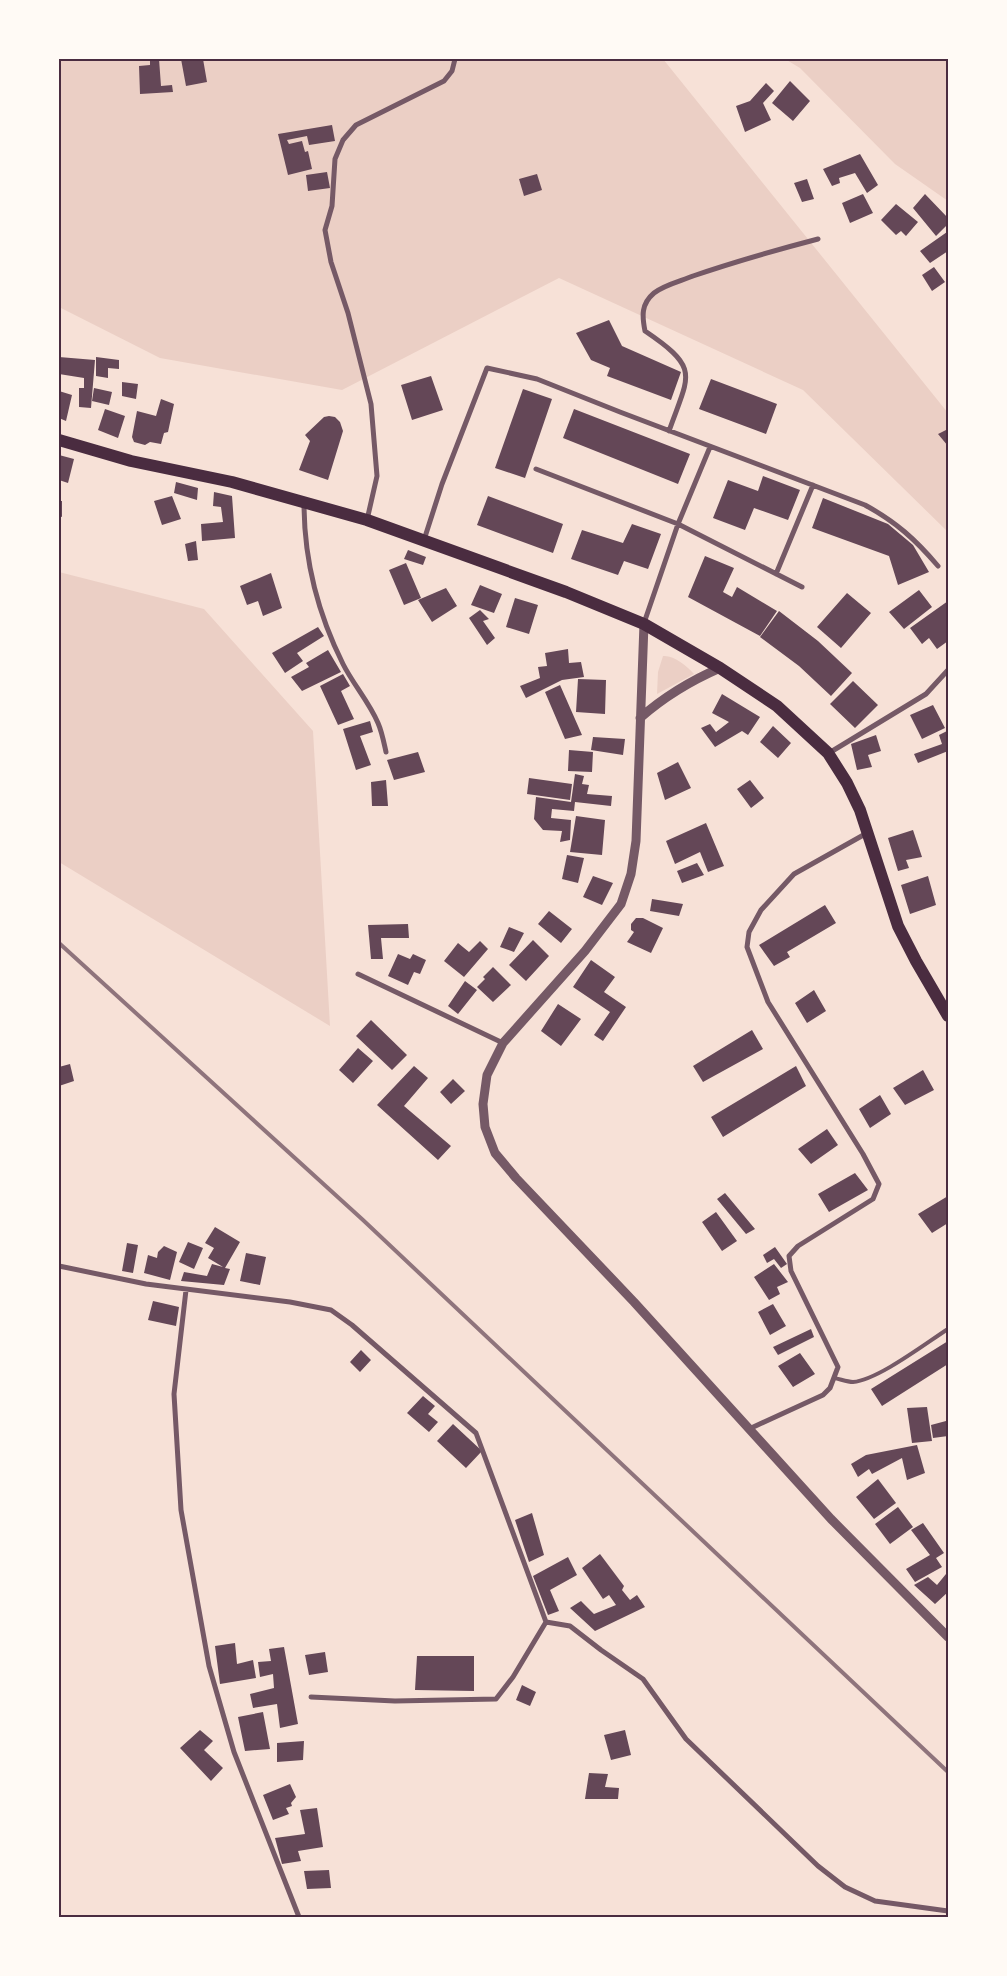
<svg xmlns="http://www.w3.org/2000/svg" width="1007" height="1976" viewBox="0 0 1007 1976" font-family="'Open Sans',sans-serif">
<style>
.green{fill:#ebcfc5}
.building{fill:#644757}
.lines{fill:none;stroke-linecap:round;stroke-linejoin:round}
.service{stroke:#755966;stroke-width:4}
.minor{stroke:#755966;stroke-width:5}
.tertiary{stroke:#755966;stroke-width:9}
.primary{stroke:#4a2c40;stroke-width:12}
.rail{stroke:#8f747c;stroke-width:4}
.neatline{fill:none;stroke:#4a2c40;stroke-width:2}
</style>
<rect width="100%" height="100%" fill="#f7e1d7"/>
<!-- green -->
<path class="green" d="M59,59H663L948,413V532L803,390L559,278L342,390L160,358L59,307Z
M785,59H948V201L895,164L800,68Z
M59,572L204,609L313,731L330,1026L59,862Z
M663,656C674,655 687,666 694,674L657,694L658,672Z"/>
<!-- building -->
<path class="building" d="M150,59H159L161,86L172,85L173,92L140,94L139,66L150,65Z
M181,59H203L207,82L186,86Z
M790,81L810,101L793,121L772,103Z
M766,83L774,91L763,103L771,120L745,132L736,106L750,101Z
M332,125L335,141L309,145L307,136L287,140L289,144L302,141L305,152L308,151L312,169L288,175L278,134Z
M860,154L878,185L867,193L855,173L839,178L840,183L832,186L823,169Z
M327,172L330,188L308,191L306,175Z
M537,174L542,190L524,196L519,179Z
M807,179L814,199L802,202L794,183Z
M863,194L873,213L850,223L842,203Z
M925,194L948,218V224L936,236L913,208Z
M896,204L918,222L906,236L901,231L896,235L881,220Z
M947,232L948,251L930,263L920,251Z
M934,267L945,282L932,291L922,275Z
M609,320L622,346L681,372L671,400L607,376L610,368L591,360L576,333Z
M59,357L95,360L91,408L79,407V388H84V378L59,374Z
M96,357L119,360V369L108,368V378L96,376Z
M431,376L443,410L412,420L401,385Z
M711,379L777,404L766,434L699,409Z
M122,382L138,384L136,399L122,396Z
M94,388L112,392L109,405L92,401Z
M523,389L552,399L525,478L495,468Z
M59,391L72,395L66,421L59,418Z
M161,399L174,404L168,432L164,433L161,444L150,442L145,445L134,442L132,437L137,411L156,416Z
M105,409L125,416L118,438L98,430Z
M574,409L690,454L678,484L563,438Z
M329,416L335,417L340,422L343,431L328,480L299,470L310,441L305,435L324,417Z
M948,429V446L938,434Z
M59,455L74,459L68,483L59,480Z
M763,476L800,490L788,520L754,508L745,530L713,518L728,480L758,491Z
M176,482L198,488L197,500L174,493Z
M214,492L232,496L235,538L202,541L201,524L223,522L221,507L213,506Z
M172,496L181,519L162,525L154,501Z
M488,496L563,524L553,553L477,525Z
M823,498L888,524L913,545L929,572L898,585L889,556L812,528Z
M59,501H62V517L59,516Z
M632,524L661,534L648,569L624,561L618,575L571,559L582,530L623,543Z
M196,541L198,560L188,561L185,544Z
M408,550L426,557L423,565L404,559Z
M705,556L734,568L723,592L732,597L737,587L777,611L760,636L688,597Z
M406,563L421,598L404,605L389,570Z
M271,573L282,608L263,616L258,601L247,605L240,586Z
M480,585L502,594L494,613L471,605Z
M446,588L457,606L432,622L418,600Z
M919,590L932,607L904,629L889,612Z
M847,593L871,613L841,648L817,627Z
M515,598L538,605L529,634L506,627Z
M948,601V613L946,615L948,619V641L937,649L929,638L922,644L910,628Z
M480,610L489,619L483,621L495,638L487,645L469,618Z
M779,611L818,641L852,673L831,696L799,666L760,637Z
M318,627L324,636L297,653L303,661L285,673L272,653Z
M568,649L569,663L581,662L584,677L562,680L526,698L520,686L540,678L538,667L547,666L545,653Z
M328,650L341,672L302,691L291,677L309,667L306,663Z
M343,674L350,686L341,691L354,719L338,725L320,686Z
M578,679L606,680L605,714L576,712Z
M853,681L878,705L855,728L830,704Z
M560,685L582,735L565,739L545,692Z
M722,694L760,717L748,735L742,731L715,747L701,728L710,724L716,732L729,722L712,713Z
M933,705L945,728L922,739L910,715Z
M370,721L373,732L360,736L371,765L356,770L343,729Z
M773,726L791,743L778,758L760,742Z
M947,731L948,751L918,763L914,754L942,744L939,735Z
M876,735L881,751L868,755L872,767L857,770L851,744Z
M593,737L625,739L623,755L591,750Z
M569,750L593,752L592,772L568,771Z
M418,752L425,772L394,780L387,760Z
M678,762L691,788L665,800L657,773Z
M575,774L584,776L582,784L589,785L587,794L612,796L611,806L575,802L574,811L552,809L551,818L571,820L570,840L560,842L562,831L543,830L534,819L536,797L571,802Z
M529,778L572,784L570,800L527,794Z
M386,780L388,806H372L371,782Z
M750,780L764,798L751,808L737,789Z
M576,816L605,820L602,855L570,852Z
M706,823L724,866L708,872L700,852L675,864L666,841Z
M913,830L922,857L906,860L909,868L898,871L888,838Z
M567,855L584,858L578,883L562,879Z
M697,863L704,875L682,883L677,871Z
M593,876L613,883L602,905L583,897Z
M928,876L936,905L910,914L901,885Z
M652,899L683,904L679,916L650,911Z
M825,905L836,923L787,952L790,957L774,966L759,945Z
M549,911L572,929L561,943L538,924Z
M636,918H643L663,928L651,953L627,942L634,932L631,930V924Z
M408,924L409,938H381L383,959H371L368,925Z
M509,927L524,933L514,952L500,947Z
M533,940L549,956L526,981L509,965Z
M480,941L488,949L464,977L444,961L458,943L469,952Z
M398,954L410,959L413,954L426,960L420,974L414,972L408,985L388,976Z
M591,960L615,977L604,992L626,1007L603,1041L594,1035L610,1012L573,987Z
M493,967L511,985L493,1002L477,987L485,979L483,977Z
M465,981L477,990L458,1014L448,1006Z
M814,990L826,1011L807,1023L795,1003Z
M558,1004L581,1019L561,1046L541,1031Z
M371,1020L407,1055L392,1070L356,1036Z
M752,1030L763,1049L703,1082L693,1066Z
M358,1048L373,1061L353,1083L339,1070Z
M70,1064L74,1081L59,1086V1067Z
M414,1066L428,1078L404,1106L451,1146L438,1160L377,1105Z
M796,1066L806,1086L723,1137L711,1117Z
M923,1070L934,1090L905,1105L893,1088Z
M453,1079L465,1091L451,1104L440,1092Z
M880,1095L891,1114L870,1128L859,1109Z
M827,1129L838,1145L811,1164L798,1149Z
M855,1173L868,1190L829,1212L818,1194Z
M725,1193L755,1229L746,1234L717,1199Z
M948,1196V1223L932,1233L918,1214Z
M716,1212L737,1241L722,1251L702,1222Z
M215,1227L240,1242L225,1268L230,1269L224,1285L181,1281L184,1272L207,1276L212,1264L223,1267L208,1258L214,1248L205,1243Z
M188,1242L203,1248L194,1269L179,1262Z
M127,1243L138,1245L133,1273L122,1271Z
M164,1246L177,1252L170,1280L144,1273L148,1255L157,1258L158,1252Z
M775,1247L787,1264L781,1268L774,1259L767,1263L763,1255Z
M246,1253L266,1257L260,1285L240,1281Z
M774,1264L788,1282L777,1287L780,1294L769,1300L754,1277Z
M153,1301L179,1307L176,1326L148,1320Z
M773,1304L786,1326L770,1335L758,1312Z
M811,1329L814,1337L778,1355L773,1347Z
M948,1341V1364L882,1406L871,1389Z
M361,1350L371,1360L360,1372L350,1362Z
M800,1353L815,1374L793,1387L778,1366Z
M423,1396L435,1406L428,1414L438,1422L429,1432L407,1413Z
M927,1407L932,1441L912,1443L907,1408Z
M946,1421L948,1436L933,1438L931,1425Z
M453,1424L482,1451L466,1468L437,1441Z
M917,1445L925,1473L907,1480L902,1458L872,1474L869,1469L858,1477L851,1464L866,1455Z
M878,1479L896,1503L874,1519L856,1497Z
M898,1507L913,1527L890,1544L875,1524Z
M532,1513L544,1555L529,1562L515,1520Z
M923,1523L944,1553L936,1558L942,1567L915,1582L906,1569L930,1555L911,1530Z
M600,1554L624,1586L622,1590L630,1600L637,1595L645,1607L595,1631L570,1608L581,1601L594,1614L616,1605L609,1595L603,1599L582,1568Z
M568,1557L577,1575L550,1590L559,1611L548,1615L533,1576Z
M946,1574L948,1576V1592L935,1604L914,1585L928,1577L937,1585Z
M235,1643L237,1664L253,1660L256,1678L220,1684L215,1646Z
M284,1647L298,1724L280,1728L277,1704L253,1708L250,1694L274,1688L273,1674L260,1677L258,1662L271,1661L269,1649Z
M325,1652L328,1672L309,1675L305,1655Z
M417,1656H474V1691L415,1690Z
M522,1685L536,1692L530,1706L516,1700Z
M263,1712L270,1749L245,1751L238,1717Z
M200,1730L213,1741L204,1750L223,1768L211,1781L180,1748Z
M625,1730L631,1755L611,1760L604,1735Z
M304,1741L303,1760L277,1762V1743Z
M589,1773L608,1774L605,1787L619,1788L618,1799H585Z
M290,1784L296,1797L291,1803L292,1806L286,1808L289,1814L273,1820L263,1795Z
M317,1808L323,1847L298,1851L301,1861L282,1864L275,1838L305,1834L300,1810Z
M329,1870L331,1888L307,1889L304,1871Z"/>
<g class="lines">
<!-- service -->
<path class="service" d="M834,1378C840,1379 847,1382 853,1382C878,1380 926,1343 948,1329"/>
<!-- minor -->
<path class="minor" d="M669,431C689,374 701,369 645,331C642,316 641,304 654,293C664,285 681,281 693,276C734,262 776,250 818,239
M536,469L678,524L802,587
M304,503C304,560 317,612 343,664C353,684 369,702 378,723C382,732 384,743 386,752
M367,520L377,476L371,404L348,313L331,262L325,230L332,206L335,159L343,140L356,125L444,81L452,71L455,59
M424,540L442,484L487,368L537,379L620,412L865,505C896,522 915,539 938,566
M776,574L813,485
M644,623L678,524L710,447
M829,753L926,694L948,670
M358,974L503,1043
M59,1266L146,1284L290,1302L331,1310L352,1325L476,1433L546,1622
M186,1290L174,1394L181,1510L209,1666L234,1752L299,1917
M749,1429L823,1395L830,1388L838,1367L791,1271L789,1256L798,1246L873,1199L879,1184L863,1154L768,1002L747,947L749,932L761,910L794,874L867,833
M546,1622L570,1626L601,1650L643,1679L686,1739L818,1866L845,1887L875,1901L948,1911
M311,1697L395,1701L496,1699L513,1677L546,1622"/>
<!-- tertiary -->
<path class="tertiary" d="M644,624L636,841L631,874L621,904L585,951L503,1043L487,1075L483,1104L485,1127L495,1153L516,1178L634,1302L831,1519L948,1637
M640,718C665,696 690,681 720,668"/>
<!-- primary -->
<path class="primary" d="M59,440L131,461L232,482L367,520L566,592L644,624L720,668L777,706L828,753L847,783L860,810L898,926L916,961L948,1016"/>
<!-- rail -->
<path class="rail" d="M59,943L363,1220L948,1772"/>
</g>
<!-- border -->
<rect width="1007" height="1976" fill="none" stroke="#fffaf5" stroke-width="120"/>
<rect x="60" y="60" width="887" height="1856" class="neatline"/>
</svg>
